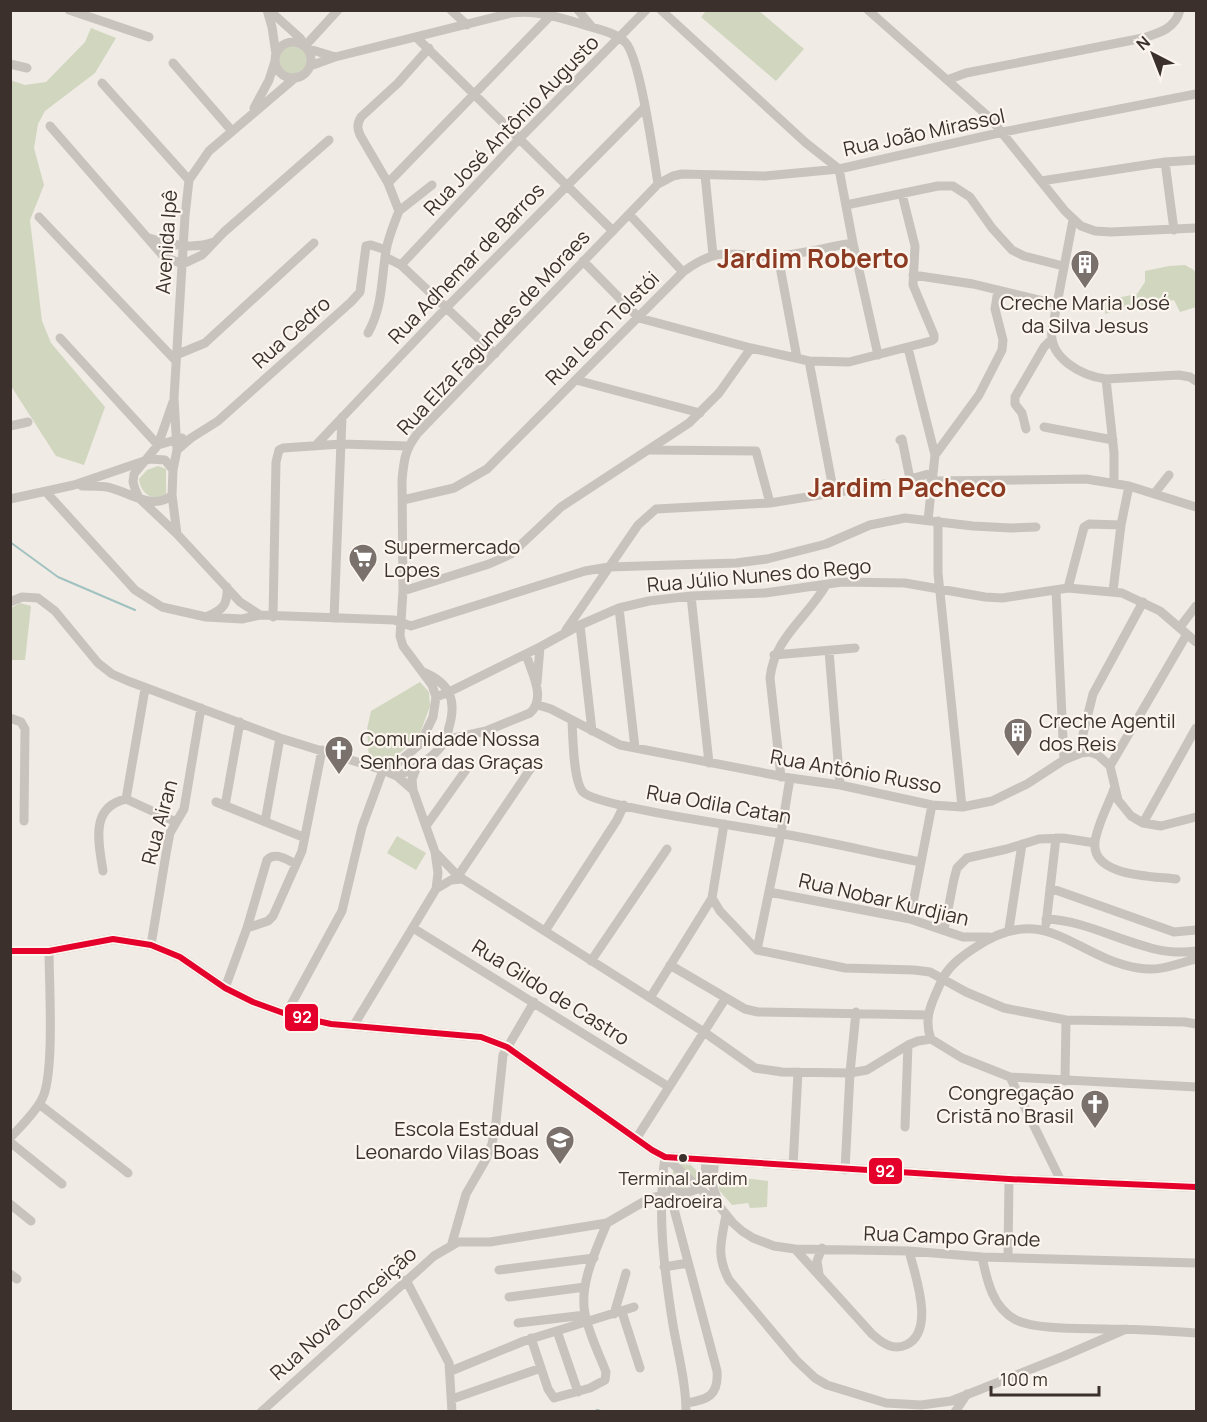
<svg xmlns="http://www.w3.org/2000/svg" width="1207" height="1422" viewBox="0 0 1207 1422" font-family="Manrope,sans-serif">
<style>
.green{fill:#d1d6bf}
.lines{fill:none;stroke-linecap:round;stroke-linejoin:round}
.stream{stroke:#a1c2c1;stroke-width:2}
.minor{stroke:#c9c3be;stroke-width:9}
.major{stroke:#b8b1ad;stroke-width:10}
.bus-1-casing{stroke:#fbf5ee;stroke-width:10}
.bus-1{stroke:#e4002b;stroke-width:6}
.bus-dot{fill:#3b302b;stroke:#fbf5ee;stroke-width:2}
.labels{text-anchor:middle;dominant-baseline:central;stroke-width:4.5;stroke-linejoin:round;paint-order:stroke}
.bus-label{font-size:18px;fill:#3b302b;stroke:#fbf5ee}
.street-label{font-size:20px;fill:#3b302b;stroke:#fbf5ee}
.poi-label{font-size:20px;fill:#3b302b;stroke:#fbf5ee;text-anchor:start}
.district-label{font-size:26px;font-weight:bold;fill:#8c3b22;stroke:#fbf5ee}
.line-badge{stroke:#fbf5ee;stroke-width:2}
.badge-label{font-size:16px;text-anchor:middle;font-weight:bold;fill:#fff}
</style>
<rect width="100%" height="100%" fill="#f0ebe5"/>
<!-- green -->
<path class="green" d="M706,11H759L804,49L776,81L701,17Z
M91,28L116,38L95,73L45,111L38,124L34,148L44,185L30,220L42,321L51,343L105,407L84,465L56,456L11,386L10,80L25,85L46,82L85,42Z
M277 60a15 15 0 1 1 30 0a15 15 0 1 1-30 0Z
M1185,265L1194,270L1196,275V307L1180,312L1174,300L1156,303L1147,308L1125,307L1105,314L1106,300L1137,294L1145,282V271L1169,266Z
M158,466L166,469V494C153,504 140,492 139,479L147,470Z
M886,479L889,493L855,499L853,486Z
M20,603L31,606L25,660H11V608Z
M420,682L429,692L430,706L419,736L395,757L369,758L367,729L371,711Z
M397,836L426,853L416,870L387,853Z
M681,1164L691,1165L698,1172C695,1184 692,1187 679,1190L672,1183L673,1170Z
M719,1175L768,1181L767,1207L750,1208L748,1203L732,1205L719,1190Z"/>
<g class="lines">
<!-- stream -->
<path class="stream" d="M10,542L58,577L135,610
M594,1412L597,1410L604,1412"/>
<!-- minor -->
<path class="minor" d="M69,10L149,37
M267,10L272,27L276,54
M269,10L300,38L305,46L338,10
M451,10L467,25
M578,10L592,27
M661,10L806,143L839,169L853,243L878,355
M868,10L990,118L1065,211L1081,226L1095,231L1111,232L1196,228
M416,37L613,231
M275 60a18 18 0 1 1 36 0a18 18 0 1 1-36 0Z
M306,48L335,57
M173,63L232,131
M10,64L27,68
M310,66L335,57L511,13C535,10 555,16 578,23C592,28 614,31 625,42C640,56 654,159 658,184
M947,80L966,73L1143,38C1159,33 1175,29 1180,10
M102,83L189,180
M254,108L269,80L275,61
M50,126L164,257L183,264L202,255L224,232L329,140
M1165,162L1174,230
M705,175L713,255
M1041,181L1165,162L1196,160
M388,183L551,15
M846,205L938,186H953L970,197L992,228L1012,250L1024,256L1063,266
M399,211L432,185
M629,214L683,272
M39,217L176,361
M1073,220L1052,330C1048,358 1082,376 1106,379L1179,375L1190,377L1196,381
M149,238C170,245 193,250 214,242
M778,256L797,358
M385,257L401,265L495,354
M583,261L639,318L751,348L809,361L849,362L931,341L934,339V335L913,285L915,246L902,194
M401,265L520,138L646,10
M913,275L973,284L1056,304
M368,333C383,306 381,280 386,251C388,238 394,224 399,211L388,183L360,135C357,128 357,124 361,117L398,83L429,48
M60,338L158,445L182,438
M908,348L935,455
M176,355L205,343L314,243
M809,361L834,494
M1106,379L1114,453V483
M576,380L700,413
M173,402L158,445L134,474L133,482L135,489L139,498L177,534L240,602L260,615
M10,426L28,422
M1044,427L1113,440
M1026,429L1022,413L1015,404V397L1044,347L1051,340
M900,440L902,439L910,479L932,473
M315,446L446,308L645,107
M177,450L191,438L218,421L351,302L360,292L366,246L371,245L386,250
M651,450L756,451L770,503
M931,481L1086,479L1129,486L1196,507
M82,486C91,486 99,486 107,487C128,491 153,512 172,495
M46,492L135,590L162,607L206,617L242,619L260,615L394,620L411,626L585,571L609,567L736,563L767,559L826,544L870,525L905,518L973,526L1011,528L1036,527
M1154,494L1169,475
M10,499L74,485L150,459L165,460L173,470
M403,500L454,488L487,469L683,272C725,241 736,260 780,256C804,253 829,247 853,243
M928,520L935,455L979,395L1002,350L1003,340L995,309L998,290
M938,521V573L962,807
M177,534L172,495L173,470L177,450L174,398L185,216L189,180L209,151L296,77
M1068,588L1084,527L1089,524L1121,525
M1056,590L1064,760
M403,591L489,564L511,554L561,507L689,423L719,393L751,348
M1113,591L1121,525L1129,486
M691,596L709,763
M10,602L22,597L38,598L55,611L98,663L112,674L128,681L280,738L383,770L397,776L413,790
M619,608L635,748
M208,616C223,610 228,604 227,587
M273,617L276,462L279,450L283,448L341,444L408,446
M334,618L342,417
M580,625L592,731
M1180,627L1196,606
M566,630L638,525L656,509L770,503L863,488
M829,651L840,785
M774,655L855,648
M537,683L540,647
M436,697L449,692L540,647L580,625L619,608L649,601L691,596L765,593L842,582L905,583L985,597L1002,598L1068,588L1122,593L1160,611L1196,642
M538,705L551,709L620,745L790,778L840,785L932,805L962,807L992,801L1027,784L1064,760L1081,753L1090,752L1098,755L1110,766L1118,800L1131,816L1143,823L1161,826L1196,817
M10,718L21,722L25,729L24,821
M572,721C573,737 573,781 583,792C597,807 752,828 783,834C829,842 875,853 921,862
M445,740L486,731L530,713C547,698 531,672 526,654
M1081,753L1083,734L1093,694L1143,602
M1110,766L1187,634
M416,769L412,779L413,790L435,852L458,876L704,1032L755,1068L782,1072L850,1073L867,1070L908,1045L918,1041L931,1039L962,1058L1010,1077L1196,1087
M397,776C415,769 434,758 445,741C447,737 448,732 449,727C457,700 450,683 423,672
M781,777L770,678C774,638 807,618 826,585
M1114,789C1108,806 1097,825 1095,842C1091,877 1154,876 1176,879
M126,799L145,689
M216,802L303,837
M225,806L240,722
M265,822L280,738
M1143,823L1196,728
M426,826L468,767
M103,871C99,844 89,807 126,799L176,822
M458,876L531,768
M1050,888L1174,932L1196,930
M436,889L451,880L463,879
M769,892L910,919L963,937H989
M712,898L720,911L757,950L845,968L914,970L930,972L966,992L1004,1008L1066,1020L1185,1022L1196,1024
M910,919L932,805
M1046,919C1099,921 1144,959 1196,951
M1046,924L1056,838
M247,928L268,921L273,916L302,851L322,750
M413,928L669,1087
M1009,929L1022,844
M944,930L954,879L957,868L967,858L1007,849L1039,839L1063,838L1095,843
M545,931L617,820L624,805
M151,945L166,854L170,833L184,809L201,708
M757,950L781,833L790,778
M591,961L667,849
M670,965L745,1009L758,1012L927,1015
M225,988L247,928L267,860C275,851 287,860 296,864
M650,998L712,898L724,824
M286,1014L342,911L362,827L383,770L399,762L420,744L433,717L436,697L432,685L403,646L400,636L403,591L402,480C404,459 405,450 417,434L658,184L673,176L682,174L765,176L839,169L1003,132L1196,94
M354,1025L436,889L438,873L435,852
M931,1039C923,1018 932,1002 941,982C948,966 962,956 976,947C1046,900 1073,957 1138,968C1160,972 1176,964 1196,959
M1010,1077L1061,1181
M1065,1081L1066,1020
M39,1104L128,1173
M905,1127L908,1045
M10,1138C21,1126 35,1113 42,1099C55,1075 49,982 49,951
M636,1139L725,999
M10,1142L62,1184
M665,1157C657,1214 664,1269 673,1325C678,1353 686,1383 686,1412
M665,1157L716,1203
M715,1160L712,1184L720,1207L733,1223L742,1231L753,1238L774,1246L795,1249L909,1251L982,1257L1196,1263
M793,1166L798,1072
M845,1170L850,1073L856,1012
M671,1190C680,1196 691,1192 700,1188L705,1177L706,1159
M670,1194L717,1371C719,1396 707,1400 686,1403
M10,1204L31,1221
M726,1215C721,1242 716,1255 729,1280L796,1360L815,1378L827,1385L886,1403L921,1405L951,1401L1064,1356L1126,1329
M452,1243L466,1194L485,1161L492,1144L496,1122L503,1055L534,1002
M795,1249L872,1334C882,1343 893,1351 906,1345C936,1331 915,1275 909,1251
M1008,1256L1009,1179
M982,1257C987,1280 992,1307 1016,1320C1038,1330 1084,1328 1108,1329C1138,1329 1167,1331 1196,1333
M664,1267L688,1263
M499,1270L594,1258
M10,1274L17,1279
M819,1274L817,1261L822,1248
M406,1280L449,1363L452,1412
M509,1297L585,1287
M622,1312L640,1368
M614,1314L626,1273
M518,1323L585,1315
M557,1331L578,1392
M531,1338L548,1389L554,1398L590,1388L605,1380L606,1372C599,1354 589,1334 585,1314C579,1284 596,1250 607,1223
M451,1371L524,1341L634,1307
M452,1399L541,1368
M261,1412L434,1256L458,1242H490L607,1223L650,1198L676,1193
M955,1412L967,1394"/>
<!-- major -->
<path class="major" d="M10,951H49L113,939L151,945L180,957L225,988L253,1002L286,1014L331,1024L481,1037L507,1047L652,1150L665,1157L1009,1179L1196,1187"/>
<!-- bus-1 casing -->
<g class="bus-1-casing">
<path id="bus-1" d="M10,951H49L113,939L151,945L180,957L225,988L253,1002L286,1014L331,1024L481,1037L507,1047L652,1150L665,1157L1009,1179L1196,1187"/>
</g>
<!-- bus-1 -->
<use href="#bus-1" class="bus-1"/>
</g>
<!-- icons -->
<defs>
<g id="building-pin" transform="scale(1.5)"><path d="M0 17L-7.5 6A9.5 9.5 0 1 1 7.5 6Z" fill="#7a716c" stroke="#fbf5ee"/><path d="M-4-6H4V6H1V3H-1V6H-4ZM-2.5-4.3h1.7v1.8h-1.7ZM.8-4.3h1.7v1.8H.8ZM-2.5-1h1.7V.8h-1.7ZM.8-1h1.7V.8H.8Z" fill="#fff"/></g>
<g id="supermarket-pin" transform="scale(1.5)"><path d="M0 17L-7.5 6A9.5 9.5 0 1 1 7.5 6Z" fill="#7a716c" stroke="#fbf5ee"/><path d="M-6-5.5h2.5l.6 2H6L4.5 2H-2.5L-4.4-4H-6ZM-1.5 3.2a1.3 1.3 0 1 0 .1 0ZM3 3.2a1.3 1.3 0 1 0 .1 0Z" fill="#fff"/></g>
<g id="church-pin" transform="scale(1.5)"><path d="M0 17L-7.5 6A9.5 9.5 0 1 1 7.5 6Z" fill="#7a716c" stroke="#fbf5ee"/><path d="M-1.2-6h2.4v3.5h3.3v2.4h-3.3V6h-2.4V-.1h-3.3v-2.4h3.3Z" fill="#fff"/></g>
<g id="school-pin" transform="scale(1.5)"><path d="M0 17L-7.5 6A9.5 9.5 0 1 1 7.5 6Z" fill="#7a716c" stroke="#fbf5ee"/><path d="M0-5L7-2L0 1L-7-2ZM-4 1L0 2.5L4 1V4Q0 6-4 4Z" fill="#fff"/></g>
</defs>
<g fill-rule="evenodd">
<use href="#building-pin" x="1085" y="264"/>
<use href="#supermarket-pin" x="363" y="558"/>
<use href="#building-pin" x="1018" y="732"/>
<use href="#church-pin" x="339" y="750"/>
<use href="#church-pin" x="1095" y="1104"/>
<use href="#school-pin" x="560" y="1140"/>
</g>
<!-- markers -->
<circle class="bus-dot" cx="683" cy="1158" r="5"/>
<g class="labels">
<!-- bus labels -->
<g class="bus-label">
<text x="683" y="1178">Terminal Jardim<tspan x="683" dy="23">Padroeira</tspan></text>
</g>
<!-- street labels -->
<g class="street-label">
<text transform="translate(511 125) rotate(-46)">Rua José Antônio Augusto</text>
<text transform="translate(924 132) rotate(-12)">Rua João Mirassol</text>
<text transform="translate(166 242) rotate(-86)">Avenida Ipê</text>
<text transform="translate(466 263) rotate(-46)">Rua Adhemar de Barros</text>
<text transform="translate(602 328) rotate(-45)">Rua Leon Tolstói</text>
<text transform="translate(291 332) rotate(-42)">Rua Cedro</text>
<text transform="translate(493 332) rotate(-47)">Rua Elza Fagundes de Moraes</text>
<text transform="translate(759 575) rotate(-5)">Rua Júlio Nunes do Rego</text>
<text transform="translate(856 771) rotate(10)">Rua Antônio Russo</text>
<text transform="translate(719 804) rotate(10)">Rua Odila Catan</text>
<text transform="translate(159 822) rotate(-75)">Rua Airan</text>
<text transform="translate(884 899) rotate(13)">Rua Nobar Kurdjian</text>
<text transform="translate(551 992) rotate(32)">Rua Gildo de Castro</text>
<text transform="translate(952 1236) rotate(2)">Rua Campo Grande</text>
<text transform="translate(343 1313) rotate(-42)">Rua Nova Conceição</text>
</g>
<!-- poi labels -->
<g class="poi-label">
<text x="1085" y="302" text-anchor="middle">Creche Maria José<tspan x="1085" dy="23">da Silva Jesus</tspan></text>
<text x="384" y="546">Supermercado<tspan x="384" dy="23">Lopes</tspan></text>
<text x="1039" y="720">Creche Agentil<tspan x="1039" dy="23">dos Reis</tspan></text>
<text x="360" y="738">Comunidade Nossa<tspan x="360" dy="23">Senhora das Graças</tspan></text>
<text x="1074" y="1092" text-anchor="end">Congregação<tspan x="1074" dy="23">Cristã no Brasil</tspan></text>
<text x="539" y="1128" text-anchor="end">Escola Estadual<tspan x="539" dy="23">Leonardo Vilas Boas</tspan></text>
</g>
<!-- district labels -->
<g class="district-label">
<text x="813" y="258">Jardim Roberto</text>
<text x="907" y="487">Jardim Pacheco</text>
</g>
</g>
<g class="line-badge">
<rect x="284" y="1003" width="35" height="29" rx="6" fill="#e4002b"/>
<rect x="868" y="1157" width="35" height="28" rx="6" fill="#e4002b"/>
</g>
<g class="badge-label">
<text x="302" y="1023">92</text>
<text x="885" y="1177">92</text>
</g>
<!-- border -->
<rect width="1207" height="1422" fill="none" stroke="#3b302b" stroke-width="24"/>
<!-- north arrow -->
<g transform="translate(1153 54) rotate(318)" stroke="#fbf5ee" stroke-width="4.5" paint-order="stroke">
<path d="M0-4.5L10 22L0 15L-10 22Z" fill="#3b302b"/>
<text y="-9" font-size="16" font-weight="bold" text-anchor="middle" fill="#3b302b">N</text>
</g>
<!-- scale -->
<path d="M991 1386v9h108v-9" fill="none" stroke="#3b302b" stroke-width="3"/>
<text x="1000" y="1386" font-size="18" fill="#3b302b" stroke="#fbf5ee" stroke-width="4.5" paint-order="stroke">100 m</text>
</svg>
